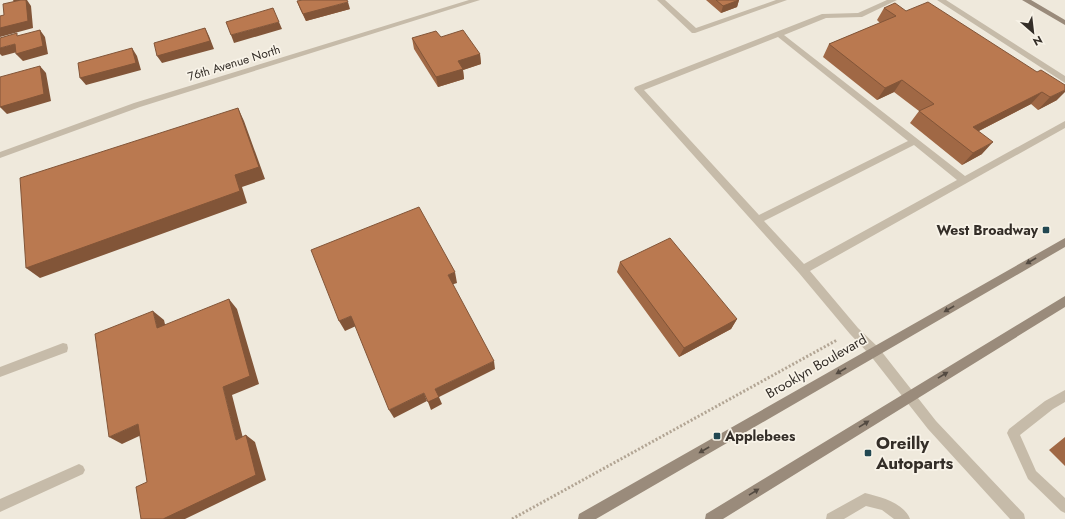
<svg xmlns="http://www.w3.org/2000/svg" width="1065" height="519" viewBox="0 0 1065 519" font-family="Jost,sans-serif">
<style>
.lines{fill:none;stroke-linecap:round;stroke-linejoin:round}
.path{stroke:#b2a594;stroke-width:3;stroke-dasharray:2 2;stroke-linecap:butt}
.lane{fill:#c6bba9;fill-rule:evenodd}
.street{fill:#c6bba9;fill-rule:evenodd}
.secondary{fill:#9a8b7b;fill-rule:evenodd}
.wall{fill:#a06845}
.shaded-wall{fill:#825538}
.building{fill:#ba7950;stroke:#825538}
.oneway{fill:#534a41}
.poi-dot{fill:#224852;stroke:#f8f3e8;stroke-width:1.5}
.labels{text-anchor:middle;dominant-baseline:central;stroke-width:3.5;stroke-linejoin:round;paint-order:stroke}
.far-street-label{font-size:12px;fill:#342e28;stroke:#f8f3e8}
.poi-label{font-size:14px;font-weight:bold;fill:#342e28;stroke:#f8f3e8;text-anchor:end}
.street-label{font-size:14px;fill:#342e28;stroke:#f8f3e8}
.near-poi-label{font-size:17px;font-weight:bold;fill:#342e28;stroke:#f8f3e8;text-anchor:start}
</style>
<rect width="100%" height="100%" fill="#efe9dc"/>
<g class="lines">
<!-- path -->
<path class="path" d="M512,519L837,340"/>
<!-- lane -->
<path class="lane" d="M657,0H665L696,28L776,0H787L695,33H692Z
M887,0H897L862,17L826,18L784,35L965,176L1065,121V128L810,271L858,328L878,347L936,421L1024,514L1025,519H1010L928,429L870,355L850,334L799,273L634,89L635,87L822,14L858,13ZM778,37L908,141L759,215L644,90ZM914,145L957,180L804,264L764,221Z
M937,0H946L1065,76V83Z
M63,343L67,344L68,348L67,352L0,377V367Z
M1065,390V402L1053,409L1020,435L1036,471L1065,498V513L1061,511L1028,479L1007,433L1009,429L1045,401Z
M79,464L83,466L85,470L83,474L0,512V499Z
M865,493C881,497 904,503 910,519H894L882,510L866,506L844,519H826L827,514Z"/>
<!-- street -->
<path class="street" d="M469,0H480L140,107L0,158V152L134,103Z"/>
<!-- secondary -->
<path class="secondary" d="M1022,0H1031L1065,20V25Z
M1065,238V247L596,519H578L579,514Z
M1065,296V307L723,519H705L706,514Z"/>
</g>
<!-- wall -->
<path class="wall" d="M706,0H739L737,7L721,13Z
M297,1L350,9L306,21L300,9Z
M884,8L906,11L1057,100L1038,110L1031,104L979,131L982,154L962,165L910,123L919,111L894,92L877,100L823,57L829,44L880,23L877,20Z
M441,37L480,54L481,64L463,70L464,79L438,87L414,49L412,38Z
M620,262L737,319L731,329L679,357L617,272Z
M1065,437V466L1049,450Z"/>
<!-- shaded-wall -->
<path class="shaded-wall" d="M13,0H22L14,2Z
M26,0H27L31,6L33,28L0,37V28Z
M739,0L737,7L721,13L723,6Z
M348,2L350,9L306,21L303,14Z
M279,22L282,29L234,43L231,35Z
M205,28L209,36L214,49L162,63L157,56Z
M40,30L45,37L48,54L23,61L16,54Z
M15,44L21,51L2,56L0,54V48Z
M132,48L137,56L141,70L86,85L80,78Z
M480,54L481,64L463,70L464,79L438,87L436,77L458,61Z
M40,66L46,73L51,101L7,114L0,107Z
M902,80L894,92L877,100L885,88Z
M1065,90V92L1057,100L1038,110L1050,97Z
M1042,92L1031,104L963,139L973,127Z
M238,108L244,121L265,179L242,187L247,203L40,278L26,268L235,175Z
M993,142L982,154L962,165L973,153Z
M455,272L457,283L451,285L448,275Z
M229,299L237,309L259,384L232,395L245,446L236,440L223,387Z
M153,311L164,320L168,337L157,328Z
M351,316L356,326L345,331L339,321Z
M737,319L731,329L679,357L684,348Z
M494,361L495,369L439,397L442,404L431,410L428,402L435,389Z
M424,393L427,401L394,418L389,410Z
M138,424L150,431L122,444L109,437Z
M246,435L255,442L266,480L185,519H163Z"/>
<!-- building -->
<path class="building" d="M21,0H26L28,21L0,28V16L4,15L3,4Z
M303,0H347L348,2L303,14L297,1Z
M716,0H739L723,6Z
M928,2L1037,72L1041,70L1065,85V90L1050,97L1042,92L973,127L993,142L973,153L919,111L934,104L902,80L885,88L829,44L896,16L884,8L895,3L906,11Z
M273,8L279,22L231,35L226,22Z
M205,28L210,41L157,56L154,43Z
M40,30L43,46L16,54L15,44L0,48V38L17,33V36Z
M463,30L480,54L458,61L463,69L436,77L412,38L436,31L441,37Z
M132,48L136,63L80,78L78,63Z
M40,66L44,94L0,107V77Z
M238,108L259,167L235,175L240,191L26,268L20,178Z
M419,207L455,272L448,275L494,361L435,389L439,397L428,402L424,393L389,410L351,316L339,321L311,250Z
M670,238L737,319L684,348L620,262Z
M229,299L250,376L223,387L236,440L246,435L256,475L163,519H141L136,487L147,482L138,424L109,437L95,334L153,311L157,328Z"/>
<!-- one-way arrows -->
<defs><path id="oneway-solid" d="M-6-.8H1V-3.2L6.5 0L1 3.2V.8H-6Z"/></defs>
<g class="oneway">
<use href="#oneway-solid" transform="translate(1031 261) rotate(150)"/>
<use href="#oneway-solid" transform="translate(949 309) rotate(150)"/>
<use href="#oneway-solid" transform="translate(841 371) rotate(150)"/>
<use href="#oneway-solid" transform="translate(943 375) rotate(-31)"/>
<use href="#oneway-solid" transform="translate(864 424) rotate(-32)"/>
<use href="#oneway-solid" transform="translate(704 450) rotate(150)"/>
<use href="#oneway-solid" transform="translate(754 492) rotate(-32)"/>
</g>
<!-- markers -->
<g class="poi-dot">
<rect x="1042" y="226" width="8" height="8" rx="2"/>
<rect x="713" y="432" width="8" height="8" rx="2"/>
<rect x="864" y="449" width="8" height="8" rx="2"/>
</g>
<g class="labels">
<!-- far-street labels -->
<g class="far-street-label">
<text transform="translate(234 63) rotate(-17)">76th Avenue North</text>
</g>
<!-- poi labels -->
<g class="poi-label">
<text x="1038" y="230">West Broadway</text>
<text x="725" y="436" text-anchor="start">Applebees</text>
</g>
<!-- street labels -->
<g class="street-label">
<text transform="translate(816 366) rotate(-30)">Brooklyn Boulevard</text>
</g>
<!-- near-poi labels -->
<g class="near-poi-label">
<text x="876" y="443">Oreilly<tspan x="876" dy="20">Autoparts</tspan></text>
</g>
</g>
<!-- north arrow -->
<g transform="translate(1033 32) rotate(152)" stroke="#f8f3e8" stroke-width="3" paint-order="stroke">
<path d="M0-3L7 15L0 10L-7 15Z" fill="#342e28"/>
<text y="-6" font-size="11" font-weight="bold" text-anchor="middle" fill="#342e28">N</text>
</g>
</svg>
